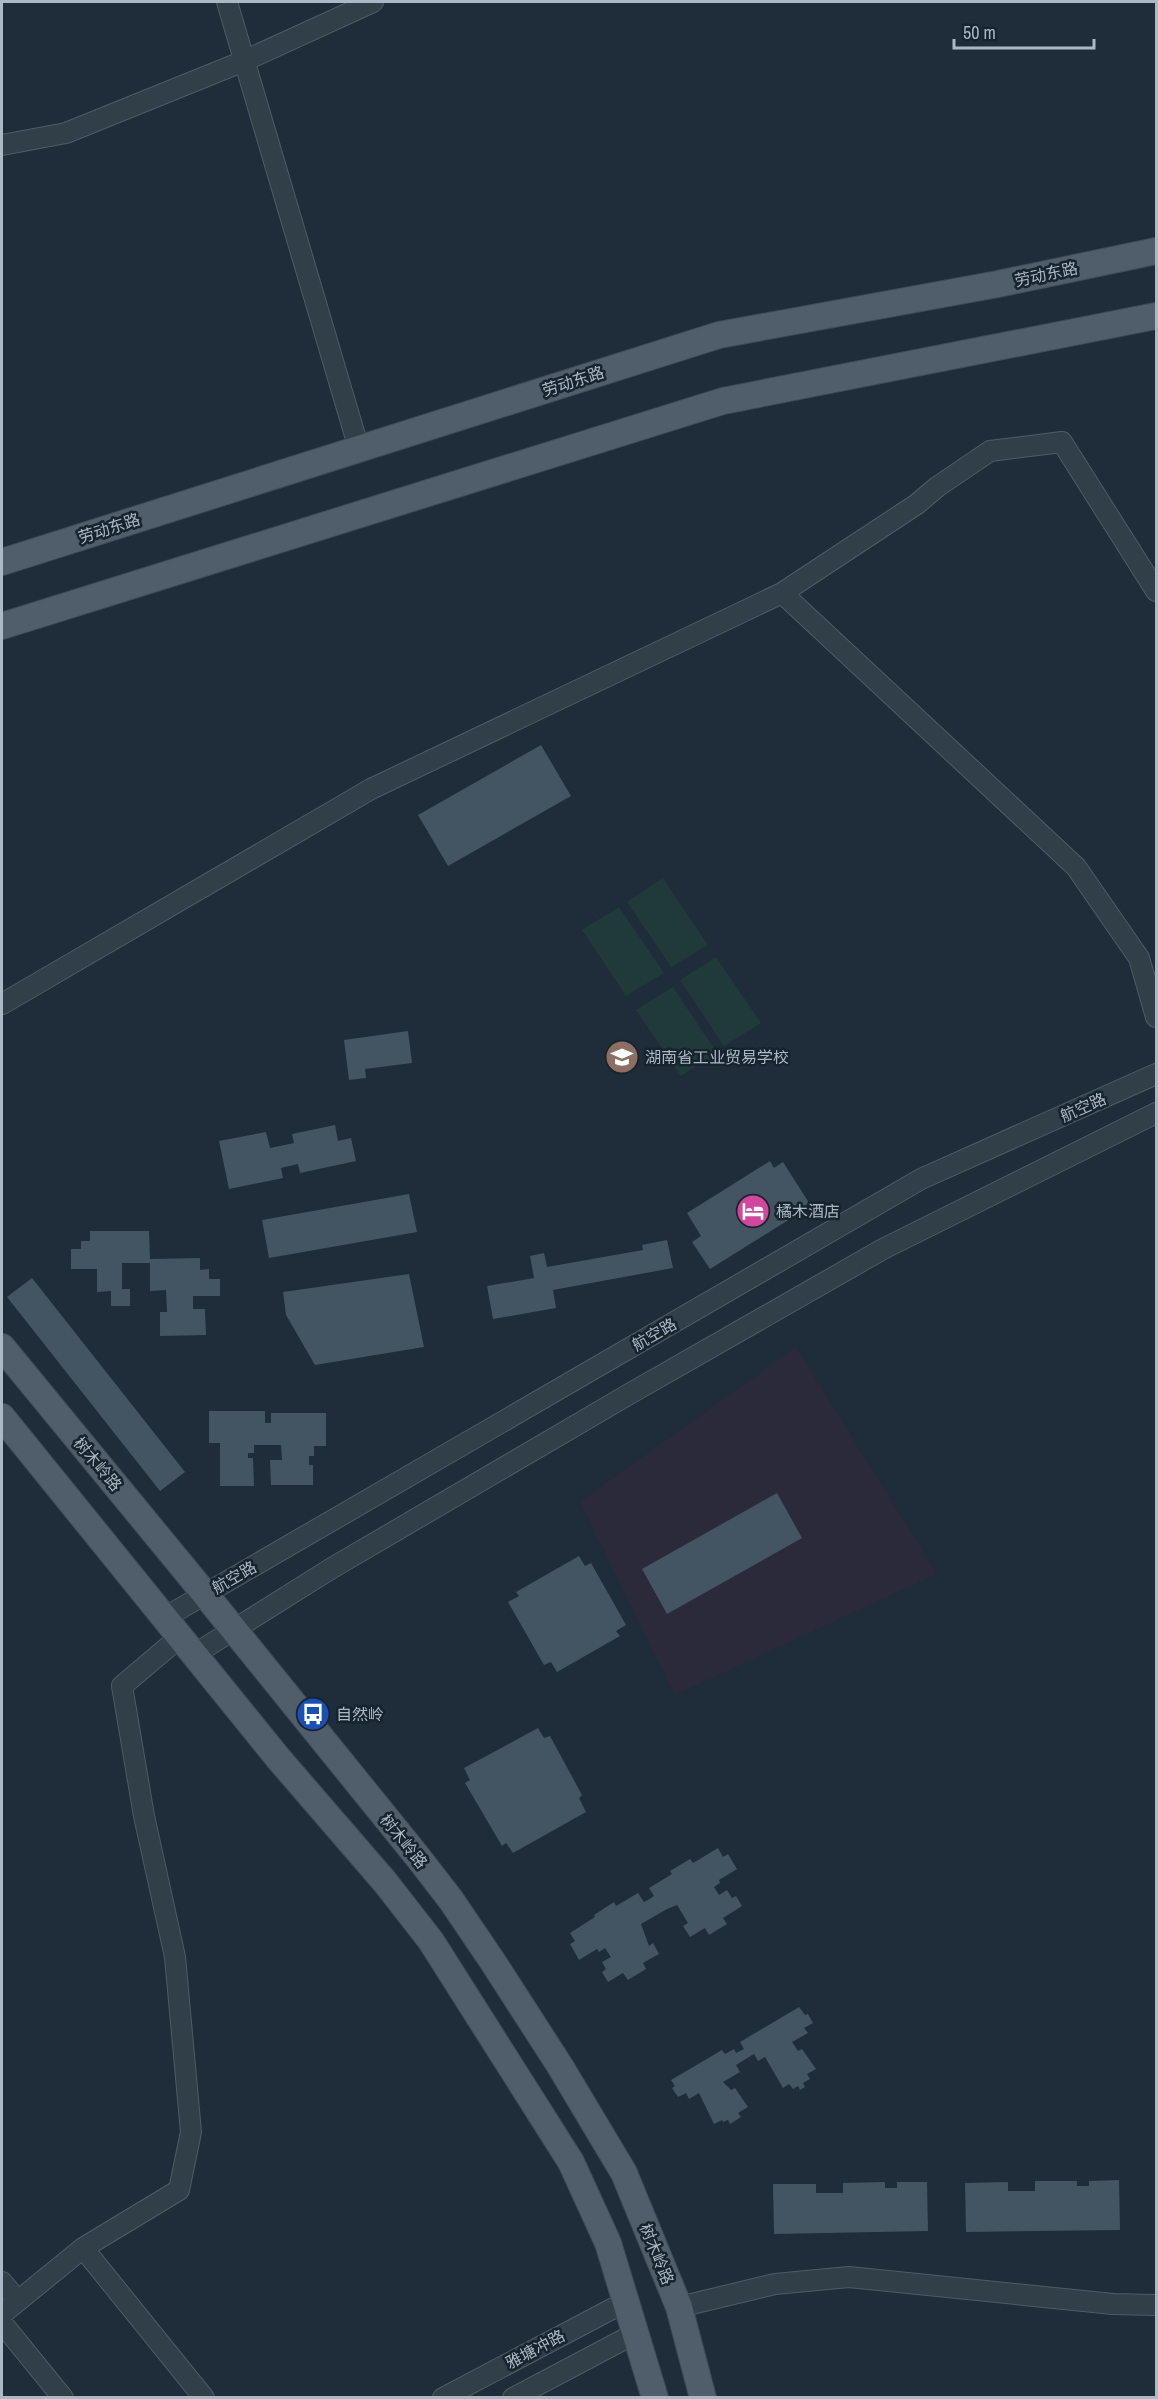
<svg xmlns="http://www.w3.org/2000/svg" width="1158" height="2399" viewBox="0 0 1158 2399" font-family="'Archivo Narrow','Noto Sans SC',sans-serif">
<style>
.medical{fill:#2a2a3a}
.garden{fill:#203a39}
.building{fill:#435563}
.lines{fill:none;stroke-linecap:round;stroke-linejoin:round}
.minor-casing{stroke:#4f5c67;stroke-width:22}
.major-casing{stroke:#3e4a55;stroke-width:28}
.minor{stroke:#313f49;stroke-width:20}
.major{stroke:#4f5e6a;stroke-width:26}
.labels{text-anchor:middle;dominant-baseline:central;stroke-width:5;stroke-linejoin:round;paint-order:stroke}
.street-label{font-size:16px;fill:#abb9c6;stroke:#17232d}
.poi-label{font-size:16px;fill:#abb9c6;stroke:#17232d;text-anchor:start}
</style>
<rect width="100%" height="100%" fill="#1e2d39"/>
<!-- medical -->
<path class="medical" d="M796,1347L937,1574L675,1695L580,1502Z"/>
<!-- garden -->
<path class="garden" d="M663,878L708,945L671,967L627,902Z
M619,907L664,973L626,996L582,930Z
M716,957L761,1023L724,1046L680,980Z
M673,987L717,1053L681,1076L636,1010Z"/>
<!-- building -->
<path class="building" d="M541,745L571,796L448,866L418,815Z
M408,1031L412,1063L365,1069L366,1078L349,1080L344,1040Z
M335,1125L338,1141L351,1138L356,1161L300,1173L298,1164L281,1168L283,1178L229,1189L219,1141L266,1132L270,1148L294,1143L292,1134Z
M770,1161L774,1168L783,1162L811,1206L710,1269L692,1242L701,1236L687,1213Z
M409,1194L417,1232L269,1258L262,1220Z
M90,1231H149L150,1259L200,1258V1270L209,1269V1279H220V1296H193V1309H205L206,1335L160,1336V1312H167L166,1290L150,1291V1263H122V1289H130V1306H111V1291L97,1292V1269H71V1249H81V1241H90Z
M667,1240L673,1268L553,1290L556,1308L493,1319L487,1286L534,1278L530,1256L544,1253L547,1267L643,1250L642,1245Z
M409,1274L424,1347L315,1365L286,1315L283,1292Z
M32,1278L185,1472L160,1491L7,1297Z
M209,1411H265V1423H271V1413H326V1446H314V1456H309V1465H313V1485H271L270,1460H282L281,1445H254V1453H248V1458H253L254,1486H220V1443H209Z
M777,1493L802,1538L667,1614L642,1569Z
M579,1556L585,1566L591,1563L626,1625L616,1631L620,1636L557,1672L551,1662L544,1665L508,1602L519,1596L516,1592Z
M538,1728L544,1738L550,1736L582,1795L579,1798L586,1812L513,1853L506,1843L502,1846L465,1783L470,1780L464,1768Z
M718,1848L723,1857L728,1854L737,1869L719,1880L720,1883L714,1887L719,1895L727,1890L732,1898L736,1896L742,1906L723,1918L727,1924L709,1935L705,1928L690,1937L683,1926L688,1923L677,1905L667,1909L641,1924L649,1946L653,1943L659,1954L643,1963L646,1969L628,1980L623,1973L608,1982L602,1972L606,1969L602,1962L611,1957L605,1948L599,1952L597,1949L579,1960L570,1944L575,1941L570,1933L595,1917L594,1915L614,1902L616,1906L638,1893L644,1902L648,1900L654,1896L649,1888L672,1874L670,1871L690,1859L693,1863Z
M799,2007L805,2015L808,2014L813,2023L804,2028L808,2033L792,2042L798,2051L802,2049L816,2069L807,2074L810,2079L803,2083L805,2087L800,2090L798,2086L793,2089L789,2084L783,2088L765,2057L758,2061L754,2054L736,2065L740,2072L723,2082L731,2090L735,2088L748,2107L738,2113L741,2117L730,2124L728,2120L723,2122L722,2120L714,2124L699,2093L689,2099L686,2093L678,2097L672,2088L675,2086L671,2080L722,2050L725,2054L734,2049L736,2053L744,2049L740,2042Z
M1119,2180L1120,2230L966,2232L965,2183L1008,2182V2191H1035V2181H1077V2186H1089V2181Z
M885,2182V2188H897V2182H927L928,2231L774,2234L773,2184H816V2193H843V2183Z"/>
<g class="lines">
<!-- minor casing -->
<g class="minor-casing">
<path id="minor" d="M227,2L359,449
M2,145L66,133L244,61L373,2
M782,593L917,504L937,487L990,451L1062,442L1156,591
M2,1004L371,789L782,593L1076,867L1139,958L1156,1017
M164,1618L921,1179L1156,1074
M195,1654L332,1568L631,1393L883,1249L1156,1113
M83,2248L204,2398
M2,2282L18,2301
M679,2307L775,2284L849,2277L1113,2304L1156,2305
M2,2314L83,2248L179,2190L191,2132L175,1957L144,1816L122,1686L181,1636
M2,2323L63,2398
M443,2398L627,2301
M513,2398L636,2333"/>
</g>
<!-- major casing -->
<g class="major-casing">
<path id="major" d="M2,562L719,335L998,284L1156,251
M2,626L723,401L1156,316
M2,1347L205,1594L417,1856L451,1900L493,1962L560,2066L624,2173L679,2307L703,2398
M2,1417L278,1758L385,1882L431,1941L571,2162L608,2243L655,2398"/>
</g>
<!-- minor -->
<use href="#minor" class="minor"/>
<!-- major -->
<use href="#major" class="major"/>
</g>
<!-- icons -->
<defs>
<g id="school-disc" transform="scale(1.725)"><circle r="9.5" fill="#8d6e63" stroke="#17232d"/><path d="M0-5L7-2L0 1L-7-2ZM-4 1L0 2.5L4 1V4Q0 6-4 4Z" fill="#fff"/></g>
<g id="hotel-disc" transform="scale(1.725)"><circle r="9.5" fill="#d1479c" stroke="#17232d"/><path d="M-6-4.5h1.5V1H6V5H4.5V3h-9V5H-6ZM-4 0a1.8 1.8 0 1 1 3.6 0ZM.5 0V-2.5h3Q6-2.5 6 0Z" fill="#fff"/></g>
<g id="bus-disc" transform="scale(1.725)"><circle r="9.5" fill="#1a4fb4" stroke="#17232d"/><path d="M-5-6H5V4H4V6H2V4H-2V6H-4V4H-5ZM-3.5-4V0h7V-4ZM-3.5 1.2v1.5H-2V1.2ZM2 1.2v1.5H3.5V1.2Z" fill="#fff"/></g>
</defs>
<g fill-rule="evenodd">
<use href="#school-disc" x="622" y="1057"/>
<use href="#hotel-disc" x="753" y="1211"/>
<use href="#bus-disc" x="313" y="1714"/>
</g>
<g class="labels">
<!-- street labels -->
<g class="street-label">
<text transform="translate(1046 274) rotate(-12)">劳动东路</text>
<text transform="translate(573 381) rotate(-18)">劳动东路</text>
<text transform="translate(109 528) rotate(-18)">劳动东路</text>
<text transform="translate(1083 1107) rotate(-24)">航空路</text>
<text transform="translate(654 1334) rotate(-30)">航空路</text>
<text transform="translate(98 1464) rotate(50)">树木岭路</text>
<text transform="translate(234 1577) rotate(-30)">航空路</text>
<text transform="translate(404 1841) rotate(51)">树木岭路</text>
<text transform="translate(657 2254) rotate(68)">树木岭路</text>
<text transform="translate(535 2349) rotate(-28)">雅塘冲路</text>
</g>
<!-- poi labels -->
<g class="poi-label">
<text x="645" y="1057">湖南省工业贸易学校</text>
<text x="776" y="1211">橘木酒店</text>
<text x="336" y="1714">自然岭</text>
</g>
</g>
<!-- border -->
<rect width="1158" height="2399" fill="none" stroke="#abb9c6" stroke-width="6"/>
<!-- scale -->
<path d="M954 39v9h140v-9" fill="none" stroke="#abb9c6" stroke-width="3"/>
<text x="963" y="39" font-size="18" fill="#abb9c6" stroke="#17232d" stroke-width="4.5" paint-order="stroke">50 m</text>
</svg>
